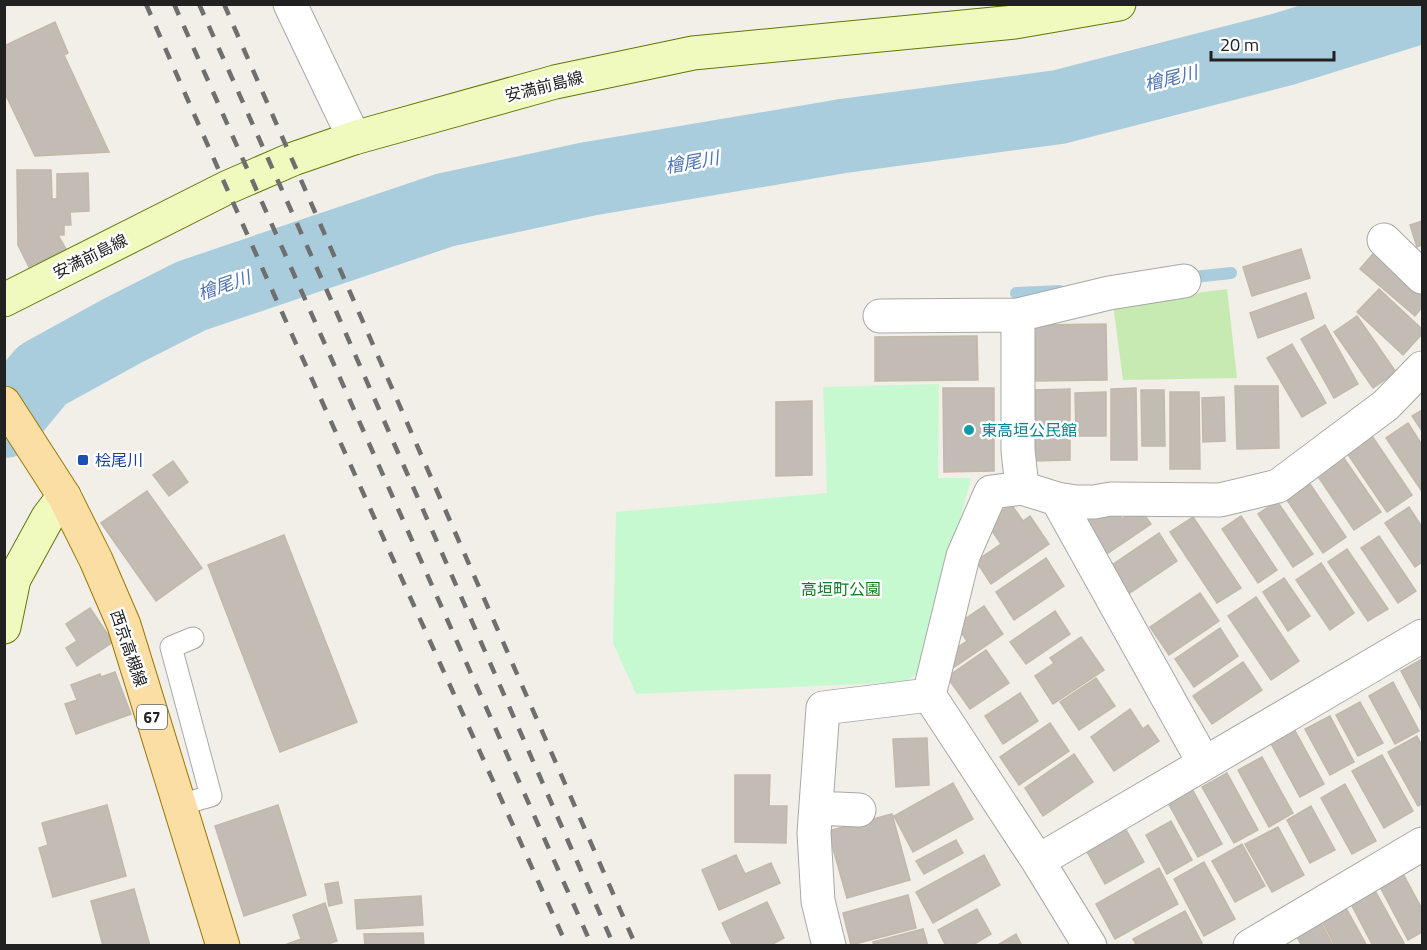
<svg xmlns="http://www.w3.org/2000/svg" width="1427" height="950" viewBox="0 0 1427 950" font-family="'Titillium Web','Noto Sans JP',sans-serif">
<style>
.grass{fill:#c6eab0}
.park{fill:#c7f9d0}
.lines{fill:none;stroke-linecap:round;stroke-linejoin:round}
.stream{stroke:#aacdde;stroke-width:12}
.river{stroke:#aacdde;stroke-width:74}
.building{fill:#c2bcb4;stroke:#c3b8aa;stroke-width:1.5}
.lane-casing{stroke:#a8a8a8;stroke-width:23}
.street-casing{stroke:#a8a8a8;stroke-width:35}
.secondary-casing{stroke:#617907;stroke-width:35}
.primary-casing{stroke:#9b7803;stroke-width:35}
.lane{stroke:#fff;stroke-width:21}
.street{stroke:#fff;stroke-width:33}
.secondary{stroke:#f0f9be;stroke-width:33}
.primary{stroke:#fadea4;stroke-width:33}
.rail{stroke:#6f6f6f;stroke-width:4.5;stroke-dasharray:12 12;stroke-linecap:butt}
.culture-dot{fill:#0f9aa8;stroke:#fff;stroke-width:2}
.transit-dot{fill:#1a4fb4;stroke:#fff;stroke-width:2}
.labels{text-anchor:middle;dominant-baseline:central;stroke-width:5;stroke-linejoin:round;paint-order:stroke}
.shield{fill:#fff;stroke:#646464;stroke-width:1.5}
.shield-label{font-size:15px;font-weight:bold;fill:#212121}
.street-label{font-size:16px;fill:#212121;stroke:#fff}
.culture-label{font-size:16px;fill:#0d838f;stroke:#fff;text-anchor:start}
.transit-label{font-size:16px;fill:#164399;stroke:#fff;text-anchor:start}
.park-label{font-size:16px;fill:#0e8023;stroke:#fff}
.water-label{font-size:18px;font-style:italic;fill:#4e75b0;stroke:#fff}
</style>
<rect width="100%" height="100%" fill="#f1efe8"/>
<!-- grass -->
<path class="grass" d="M1227,289L1237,378L1123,380L1113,304Z"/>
<!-- park -->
<path class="park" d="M939,384L938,478H971L920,671L906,682L636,694L613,643L616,512L827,493L823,387Z"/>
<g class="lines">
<!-- stream -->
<path class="stream" d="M1185,278L1231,273
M1016,293L1060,291"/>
<!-- river -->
<path class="river" d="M4,421L42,375L122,331L191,296L445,210L588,179L843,136L1059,107L1284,49L1422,6"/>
</g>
<!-- building -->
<path class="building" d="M55,22L68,53L64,55L109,152L35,156L4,91V46Z
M17,170H51L52,199H57V174L88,173L89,211L70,212L71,225H64V235H58L66,249L29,267L18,245Z
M1422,221V245L1417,247L1410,225Z
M1378,248L1422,287V307L1415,316L1360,269Z
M1301,249L1310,278L1252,296L1243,267Z
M1379,289L1422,329V334L1403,355L1357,312Z
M1306,293L1314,318L1258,338L1250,313Z
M1357,316L1396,372L1373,388L1334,332Z
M1106,324L1107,380L1033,381V325Z
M1325,325L1358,384L1334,398L1301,339Z
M977,336L978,380L875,381V337Z
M1292,344L1326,403L1302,417L1267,358Z
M1235,386H1278L1279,448L1237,449Z
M943,388H994V471L944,472Z
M1136,388L1137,460H1111V389Z
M1070,389V460L1033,461V390Z
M1141,390H1164L1165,446H1142Z
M1106,392V436H1076L1075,393Z
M1170,392H1199L1200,469H1170Z
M1224,397L1225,441L1203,442L1202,398Z
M812,401V475L776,476V402Z
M1422,410V431L1412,416Z
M1408,423L1422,445V488L1421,490L1386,438Z
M1372,436L1412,495L1387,512L1347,453Z
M1341,454L1381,512L1354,530L1315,472Z
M173,461L188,482L169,496L153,475Z
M1310,484L1346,537L1323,553L1287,500Z
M147,491L202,568L156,601L101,523Z
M1277,501L1313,554L1293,567L1258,514Z
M1011,504L1023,521L1030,516L1049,544L991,584L976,561L1001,544L986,522Z
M1111,504L1122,519L1139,507L1151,524L1101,558L1079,526Z
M1409,507L1422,527V562L1415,567L1385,523Z
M1241,516L1277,570L1258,583L1222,529Z
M1193,517L1241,588L1217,603L1170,532Z
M1159,533L1177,561L1127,595L1109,567Z
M284,535L357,722L280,752L208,565Z
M1379,536L1416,591L1398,603L1361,548Z
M1347,549L1388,609L1368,621L1328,562Z
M1046,558L1064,586L1014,620L996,592Z
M1321,563L1354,613L1330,630L1296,580Z
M1284,578L1310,616L1288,631L1263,592Z
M1200,593L1219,621L1169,655L1150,627Z
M1256,597L1299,661L1271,680L1228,616Z
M984,606L1003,634L953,668L945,656L967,641L956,625Z
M90,608L113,642L77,666L66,648L77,641L66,624Z
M1055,611L1070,634L1026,664L1010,642Z
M1220,628L1238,656L1194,687L1175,659Z
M1081,637L1104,670L1053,704L1035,676L1054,663L1050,658Z
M986,650L1009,683L970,709L947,677Z
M1422,659V711L1401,671Z
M1243,662L1262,690L1212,724L1193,696Z
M115,672L131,714L76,734L65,704L77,700L71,685L100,674L101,677Z
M1096,678L1115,706L1079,730L1060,702Z
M1393,682L1419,731L1395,744L1369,696Z
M1020,693L1038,721L1003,744L985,716Z
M1360,702L1383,743L1358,756L1336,715Z
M1130,709L1143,729L1148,725L1159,741L1114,771L1091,737Z
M1330,716L1354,762L1330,775L1305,729Z
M1050,723L1069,751L1019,785L1000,757Z
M1293,727L1324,784L1300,797L1269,740Z
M1417,736L1422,746V804L1418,806L1388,752Z
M927,738L929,785L896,787L893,739Z
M1074,754L1093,782L1043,816L1025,788Z
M1382,755L1413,811L1384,828L1352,771Z
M1262,757L1293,813L1269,827L1238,770Z
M1227,773L1258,830L1234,843L1202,787Z
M735,775H770L769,806H787L786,843L735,842Z
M953,783L973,819L913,852L894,816Z
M1345,784L1376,841L1352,854L1321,798Z
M1191,787L1222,844L1198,857L1167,801Z
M107,805L126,876L53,897L39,848L48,845L42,823Z
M278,805L306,895L244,916L215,826Z
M1311,806L1335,850L1310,863L1287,820Z
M892,814L910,880L847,898L828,831Z
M1171,821L1192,860L1167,874L1146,835Z
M1124,826L1144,862L1105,884L1085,848Z
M1278,827L1304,875L1272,892L1245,844Z
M956,840L963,853L924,874L916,861Z
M1242,844L1265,886L1235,902L1212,861Z
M736,855L745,874L771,863L780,883L719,910L702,870Z
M984,855L1000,885L933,923L916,892Z
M1204,862L1235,919L1204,936L1174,879Z
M1159,868L1178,904L1115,939L1096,904Z
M1401,870L1422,909V932L1408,940L1378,883Z
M338,882L342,903L329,906L325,884Z
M1373,887L1404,943L1400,946H1373L1349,900Z
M134,889L150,946H103L91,901Z
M908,895L916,928L851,945L843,913Z
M421,896L423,925L357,929L355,900Z
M767,902L784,938L769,946H733L722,923Z
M325,903L337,941L322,946H282L301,939L293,915Z
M1346,908L1367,946H1335L1322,921Z
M977,909L991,934L971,946H946L938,930Z
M1185,911L1202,943L1198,946H1137L1133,939Z
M1321,923L1333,946H1302L1297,937Z
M923,929L928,946H874L873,942Z
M423,933L424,946H365L364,934Z
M1016,934L1022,946H996Z"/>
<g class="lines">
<!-- lane casing -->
<g class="lane-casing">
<path id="lane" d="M179,805L211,796L171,647L193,638"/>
</g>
<!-- street casing -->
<g class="street-casing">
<path id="street" d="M290,4L354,138
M1384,240L1422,277
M1018,315L1109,293L1184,281
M880,316L1018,315V450L1022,488L1057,499L1204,763
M1022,488L991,492L963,556L929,695L1038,861L1090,946
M1057,499L1076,502H1094L1111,499L1220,500L1278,486L1386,405L1422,368
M816,808L859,810
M1038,861L1422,636
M829,946L818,901L814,833L823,708L929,695
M1250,946L1422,844"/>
</g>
<!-- secondary casing -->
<g class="secondary-casing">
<path id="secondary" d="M4,300L226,188L293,159L354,138L555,82L693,53L1015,22L1119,4
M4,627L14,579L48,517L64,496"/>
</g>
<!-- primary casing -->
<g class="primary-casing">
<path id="primary" d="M4,403L64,496L96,560L124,625L223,946"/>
</g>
<!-- lane -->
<use href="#lane" class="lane"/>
<!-- street -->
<use href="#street" class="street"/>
<!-- secondary -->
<use href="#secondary" class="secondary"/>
<!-- primary -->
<use href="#primary" class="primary"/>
<!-- rail -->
<path class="rail" d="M146,4C283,320 427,632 567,946
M174,4L592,946
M199,4L336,311L614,946
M224,4L636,946"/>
</g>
<!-- markers -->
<circle class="culture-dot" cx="969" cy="430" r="6"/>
<rect class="transit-dot" x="77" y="454" width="12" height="12" rx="3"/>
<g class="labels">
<!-- shield labels -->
<rect class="shield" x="137" y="705" width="30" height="24" rx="4.5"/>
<g class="shield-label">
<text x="152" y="717">67</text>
</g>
<!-- street labels -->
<g class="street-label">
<text transform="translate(544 86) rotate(-14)">安満前島線</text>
<text transform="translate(90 256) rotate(-26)">安満前島線</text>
<text transform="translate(129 648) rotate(71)">西京高槻線</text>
</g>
<!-- culture labels -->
<g class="culture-label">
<text x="981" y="430">東高垣公民館</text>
</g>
<!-- transit labels -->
<g class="transit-label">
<text x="95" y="460">桧尾川</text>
</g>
<!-- park labels -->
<g class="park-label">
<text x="841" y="589">高垣町公園</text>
</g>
<!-- water labels -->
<g class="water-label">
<text transform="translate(1171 78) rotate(-14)">檜尾川</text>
<text transform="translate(692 162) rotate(-10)">檜尾川</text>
<text transform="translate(224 285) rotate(-19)">檜尾川</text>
</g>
</g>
<!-- border -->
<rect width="1427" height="950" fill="none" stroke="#212121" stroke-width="12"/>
<!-- scale -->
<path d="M1211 51v9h123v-9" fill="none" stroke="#212121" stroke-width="3"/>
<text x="1220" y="51" font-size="18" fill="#212121" stroke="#ffffff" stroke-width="4.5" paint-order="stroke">20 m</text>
</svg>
